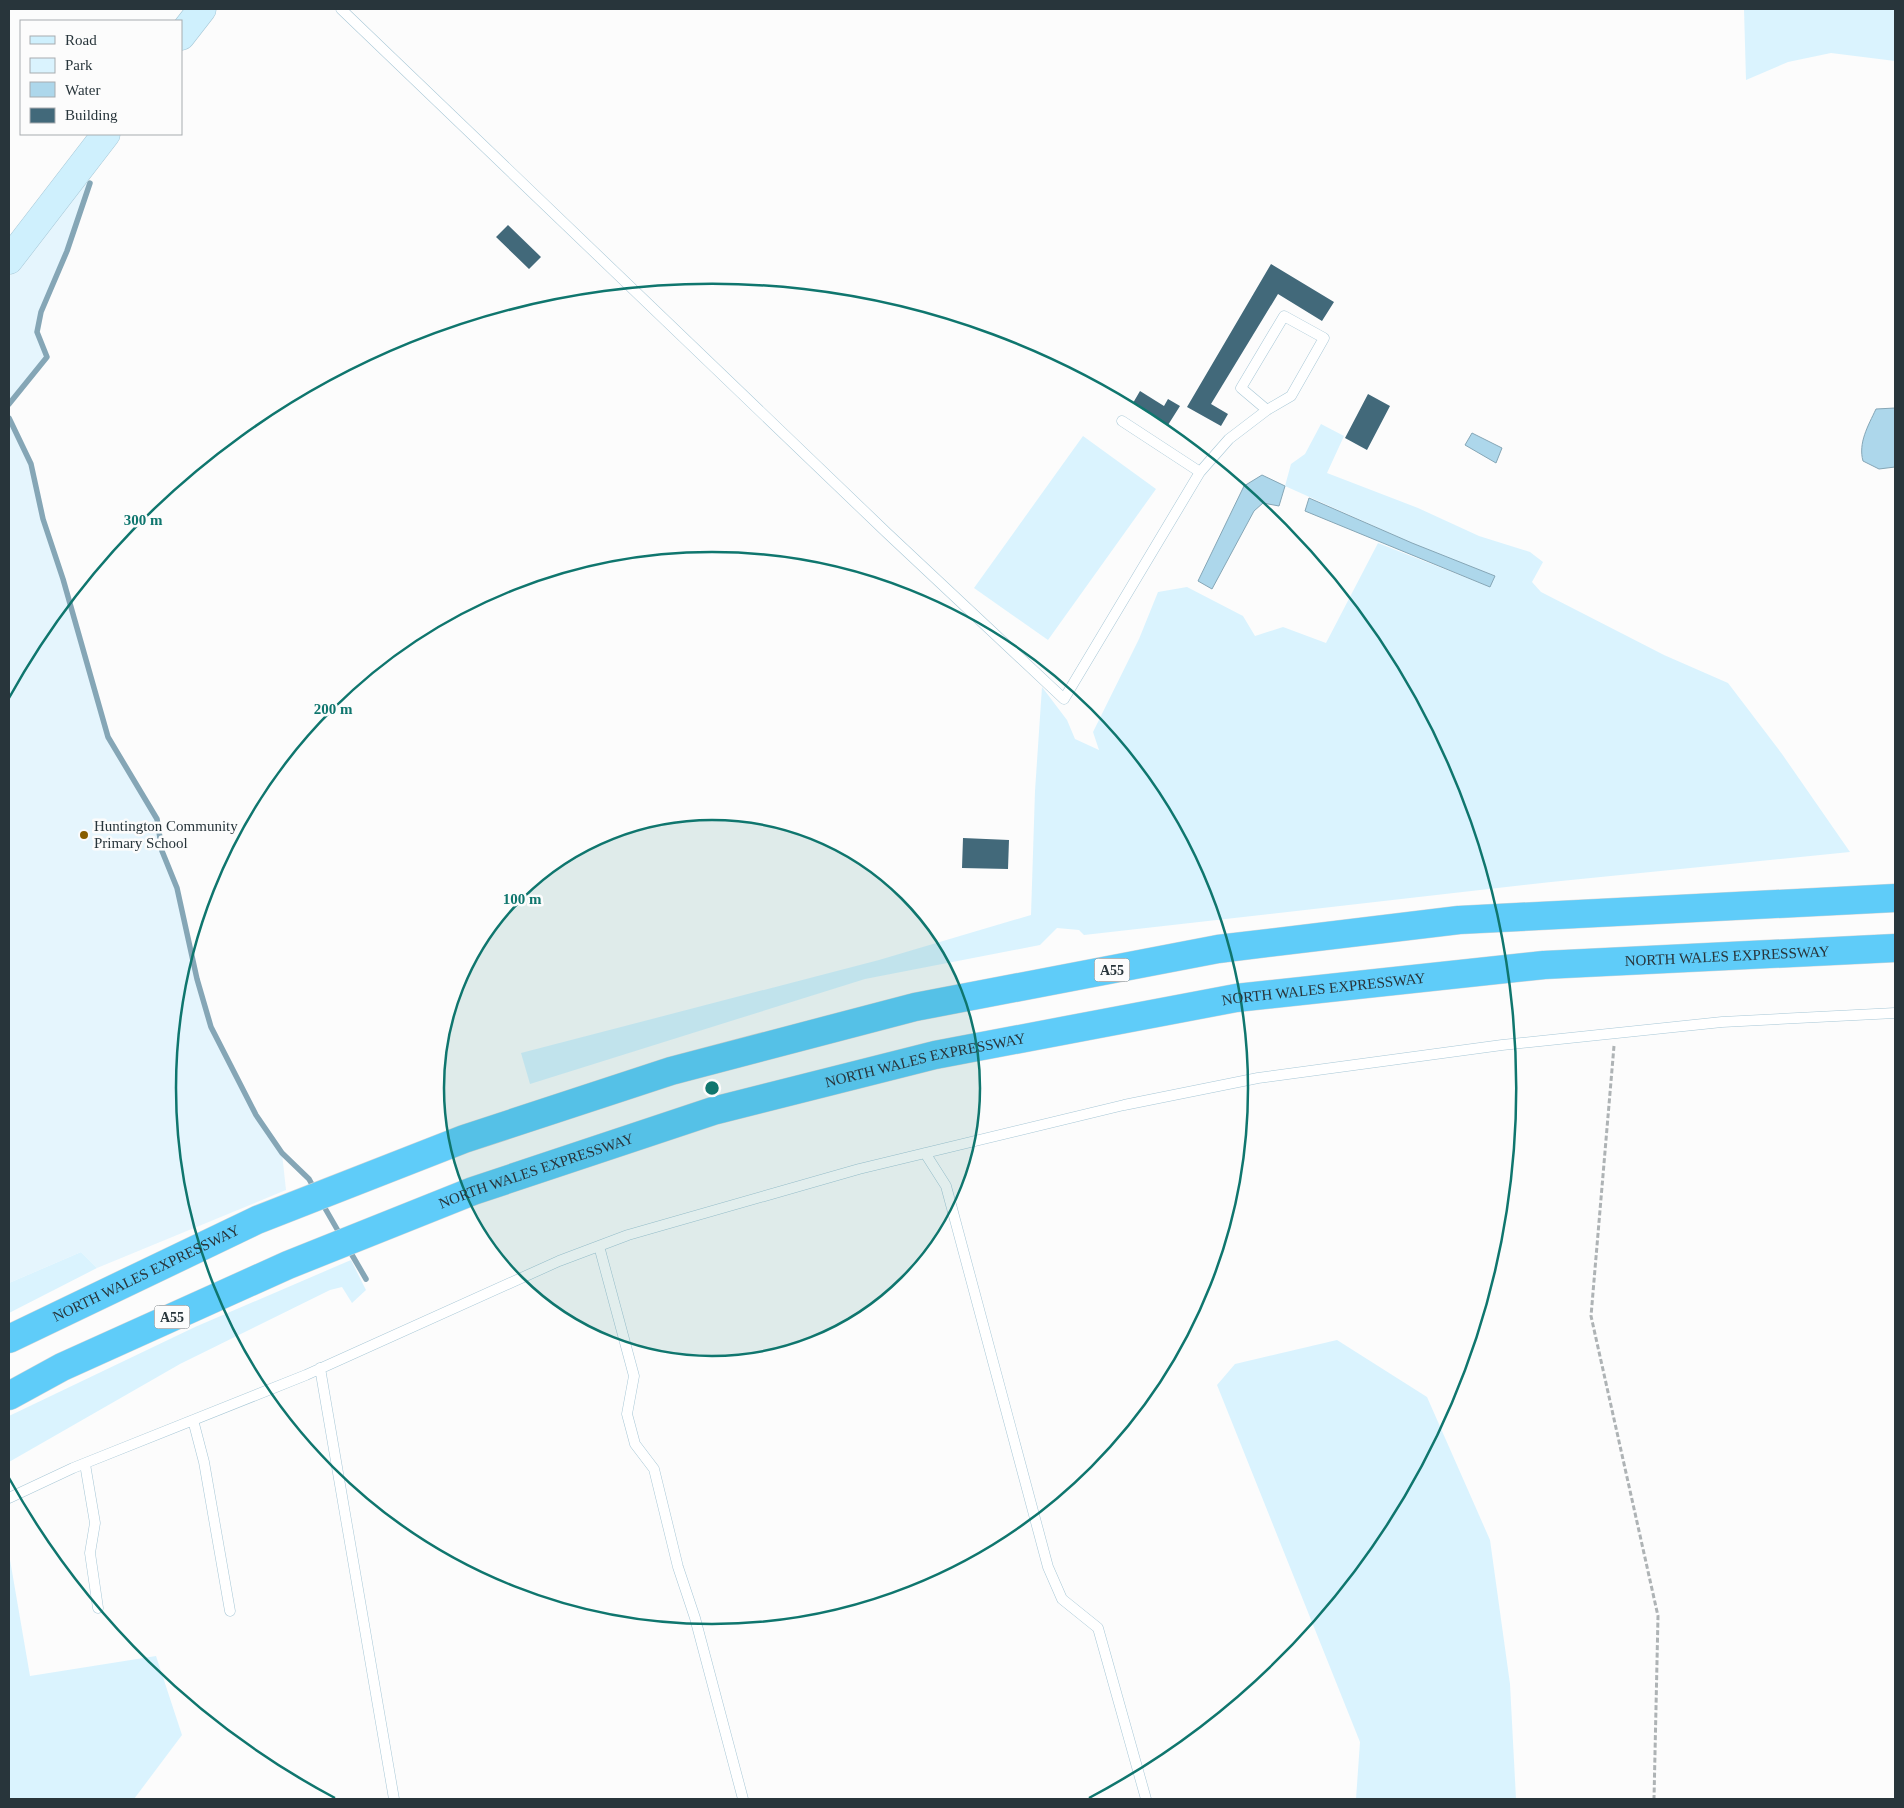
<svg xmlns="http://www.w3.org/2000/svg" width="1904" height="1808" viewBox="0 0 1904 1808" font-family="Georgia,serif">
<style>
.built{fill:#e5f5fd}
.green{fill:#daf3fe}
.water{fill:#add7eb;stroke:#85a6b6}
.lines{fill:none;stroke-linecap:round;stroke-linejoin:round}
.stream{stroke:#85a6b6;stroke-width:5.5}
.building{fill:#42697a}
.lane-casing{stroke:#a7c7d6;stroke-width:11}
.secondary-casing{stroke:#a7c7d6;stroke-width:29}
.highway-casing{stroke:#d4d7d8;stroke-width:29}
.path{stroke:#aeb3b5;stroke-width:3;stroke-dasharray:5 2.5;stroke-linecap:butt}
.lane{stroke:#fff;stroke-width:10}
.secondary{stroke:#cff0fd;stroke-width:28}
.highway{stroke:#5fccf9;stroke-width:28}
.ring{fill:none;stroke:#0f766e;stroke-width:2.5}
.poi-dot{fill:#885d00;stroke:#fcfcfc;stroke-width:2}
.labels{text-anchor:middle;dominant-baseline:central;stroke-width:5;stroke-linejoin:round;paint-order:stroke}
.shield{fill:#fcfcfc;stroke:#687175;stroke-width:1}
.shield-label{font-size:14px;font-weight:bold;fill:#28353b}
.poi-label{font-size:15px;fill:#28353b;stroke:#fcfcfc;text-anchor:start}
.street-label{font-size:15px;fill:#28353b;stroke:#fcfcfc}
.centre{fill:#0f766e;stroke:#fcfcfc;stroke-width:2.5}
.ring-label{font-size:15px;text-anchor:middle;font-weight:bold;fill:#0f766e;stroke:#fcfcfc;stroke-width:5;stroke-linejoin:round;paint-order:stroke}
</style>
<rect width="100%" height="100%" fill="#fcfcfc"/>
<!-- built -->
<path class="built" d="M82,180L90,183L67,251L41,312L37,332L47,357L9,404V277Z
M9,418L31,464L43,519L63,579L108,737L157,819L162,851L177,888L197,979L211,1027L256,1115L282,1153L286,1190L97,1268L81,1252L9,1283Z"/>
<!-- green -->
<path class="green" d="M1744,9H1895V61L1831,53L1788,62L1746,80Z
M1321,424L1344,436L1327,473L1418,508L1479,536L1530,552L1543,562L1532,582L1541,592L1664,655L1728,683L1782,754L1850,852L1551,882L1084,935L1079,930L1057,928L1040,945L865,979L530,1084L521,1053L879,960L1031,915L1035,791L1042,687L1067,720L1075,739L1099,750L1093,732L1139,639L1158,592L1187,587L1243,616L1255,636L1283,627L1326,643L1378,543L1490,587L1495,576L1412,543L1285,486L1291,464L1305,454Z
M1083,436L1156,489L1048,640L974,588Z
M81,1252L97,1268L9,1313V1283Z
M351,1260L366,1290L352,1303L342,1287L330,1290L180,1364L9,1462V1416L195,1327Z
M1337,1340L1427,1397L1490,1540L1510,1684L1516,1799H1356L1360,1742L1217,1385L1235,1364Z
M9,1554L30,1676L156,1656L182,1735L134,1799H9Z"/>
<!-- water -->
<path class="water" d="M1895,408V467L1879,469L1863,461C1858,443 1868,426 1876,409Z
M1472,433L1502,448L1496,463L1465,445Z
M1262,475L1285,486L1279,506L1263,503L1254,511L1212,589L1198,581L1244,486Z
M1309,498L1412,543L1495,576L1490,587L1305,511Z"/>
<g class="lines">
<!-- stream -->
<path class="stream" d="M9,404L47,357L37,332L41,312L67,251L90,183
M9,418L31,464L43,519L63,579L108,737L157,819L162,851L177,888L197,979L211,1027L256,1115L282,1153L309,1179L315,1190
M322,1203L341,1236
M348,1248L366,1279"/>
</g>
<!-- building -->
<path class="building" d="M508,225L541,257L529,269L496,237Z
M1271,264L1334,302L1322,321L1278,294L1211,404L1228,414L1221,426L1187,407Z
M1140,391L1164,406L1168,399L1180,406L1168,425L1133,403Z
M1368,394L1390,406L1367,450L1345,438Z
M963,838L1009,840L1008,869L962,868Z"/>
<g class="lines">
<!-- lane casing -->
<g class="lane-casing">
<path id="lane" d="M341,9L887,533L1064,699L1200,472L1229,439L1267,410L1291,396L1324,338L1284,316L1241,388L1267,410
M1122,421L1200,472
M925,1153L946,1186L1048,1567L1062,1599L1098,1628L1146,1799
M599,1246L634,1376L627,1414L635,1444L654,1469L678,1567L695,1618L743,1799
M320,1368L394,1799
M193,1420L204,1462L230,1611
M85,1464L95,1523L90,1553L98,1608
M9,1498L73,1468L306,1375L559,1261L628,1235L859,1169L1124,1105L1258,1078L1502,1045L1722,1022L1895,1013"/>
</g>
<!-- secondary casing -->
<g class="secondary-casing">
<path id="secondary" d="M181,36L202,9
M9,260L106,134"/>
</g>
<!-- highway casing -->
<g class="highway-casing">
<g id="highway">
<path id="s1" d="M9,1339L257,1220L464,1139L671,1071L915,1007L1218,949L1459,920L1895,898"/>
<path id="s2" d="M9,1396L62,1367L288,1265L473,1191L713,1111L935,1055L1236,998L1544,965L1895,948"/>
</g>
</g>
<!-- path -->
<path class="path" d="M1614,1046L1591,1316L1658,1616L1654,1799"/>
<!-- lane -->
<use href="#lane" class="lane"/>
<!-- secondary -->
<use href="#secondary" class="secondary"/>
<!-- highway -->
<use href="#highway" class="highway"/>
</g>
<!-- distance rings -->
<circle cx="712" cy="1088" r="268" fill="#0f766e" fill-opacity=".12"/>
<g class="ring">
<circle cx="712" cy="1088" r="268"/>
<circle cx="712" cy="1088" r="536"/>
<path d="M335 1798A804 804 0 0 1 9 1478M9 698A804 804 0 1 1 1089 1798"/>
</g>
<!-- markers -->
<circle class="poi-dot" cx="84" cy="835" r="5"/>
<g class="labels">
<!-- shield labels -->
<g class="shield">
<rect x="1094.5" y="958.5" width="35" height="23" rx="4"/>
<rect x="154.5" y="1305.5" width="35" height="23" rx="4"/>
</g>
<g class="shield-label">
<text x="1112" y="970">A55</text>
<text x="172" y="1317">A55</text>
</g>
<!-- poi labels -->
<g class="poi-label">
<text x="94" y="826">Huntington Community<tspan x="94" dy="17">Primary School</tspan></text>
</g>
<!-- street labels -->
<g class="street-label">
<text stroke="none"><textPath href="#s2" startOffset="1789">NORTH WALES EXPRESSWAY</textPath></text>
<text stroke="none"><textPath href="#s2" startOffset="1384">NORTH WALES EXPRESSWAY</textPath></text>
<text stroke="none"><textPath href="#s2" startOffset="979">NORTH WALES EXPRESSWAY</textPath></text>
<text stroke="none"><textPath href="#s2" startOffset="574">NORTH WALES EXPRESSWAY</textPath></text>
<text stroke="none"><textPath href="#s1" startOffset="152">NORTH WALES EXPRESSWAY</textPath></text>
</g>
</g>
<circle cx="712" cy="1088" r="8" class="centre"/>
<g class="ring-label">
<text x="143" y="525">300 m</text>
<text x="333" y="714">200 m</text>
<text x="522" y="904">100 m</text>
</g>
<!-- border -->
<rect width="1904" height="1808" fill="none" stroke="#28353b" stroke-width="20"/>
<!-- legend -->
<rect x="20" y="20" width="162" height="115" fill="#fcfcfc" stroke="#a7acaf"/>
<rect x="30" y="36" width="25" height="8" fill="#cff0fd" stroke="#a7acaf"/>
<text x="65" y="45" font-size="15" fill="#28353b">Road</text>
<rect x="30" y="58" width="25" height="15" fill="#daf3fe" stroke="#a7acaf"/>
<text x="65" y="70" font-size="15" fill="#28353b">Park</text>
<rect x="30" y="82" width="25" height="15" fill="#add7eb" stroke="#a7acaf"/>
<text x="65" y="95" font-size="15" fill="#28353b">Water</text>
<rect x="30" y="108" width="25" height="15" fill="#42697a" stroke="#a7acaf"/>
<text x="65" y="120" font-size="15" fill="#28353b">Building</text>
</svg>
